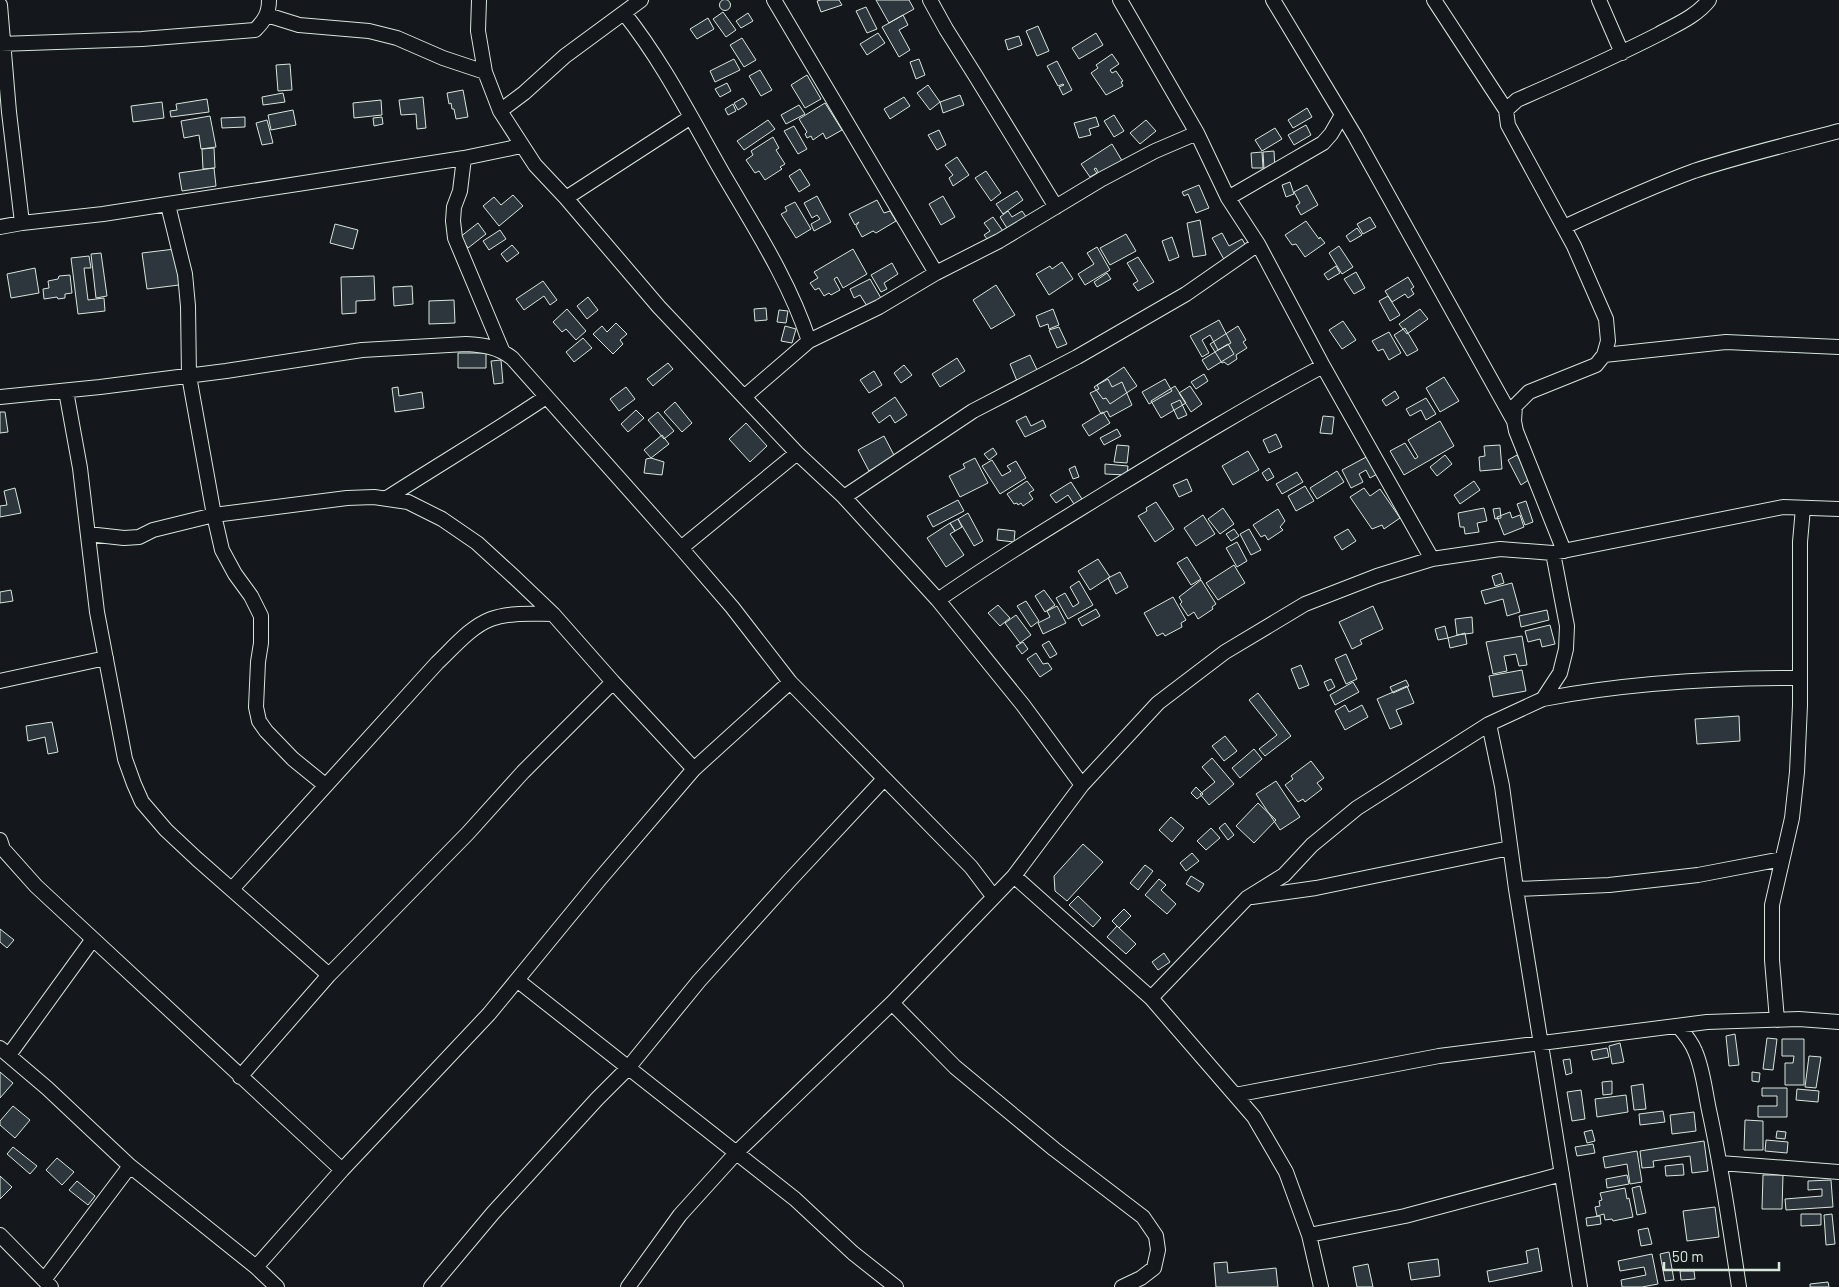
<svg xmlns="http://www.w3.org/2000/svg" width="1839" height="1287" viewBox="0 0 1839 1287" font-family="Barlow,sans-serif">
<style>
.building{fill:#2c363c;stroke:#d8e6dc}
.lines{fill:none;stroke-linecap:round;stroke-linejoin:round}
.minor-casing{stroke:#d8e6dc;stroke-width:16}
.minor{stroke:#14181c;stroke-width:14}
</style>
<rect width="100%" height="100%" fill="#14181c"/>
<!-- building -->
<path class="building" d="M719.5 5a5.5 5.5 0 1 1 11 0a5.5 5.5 0 1 1-11 0Z
M821,0H839L842,5L821,12L817,1Z
M876,0H909L914,9L889,23Z
M866,7L877,29L867,33L856,11Z
M723,12L736,30L726,37L713,19Z
M748,13L753,21L741,28L736,21Z
M903,15L908,25L899,30L910,50L899,57L882,27Z
M708,18L714,29L697,39L690,29Z
M1038,26L1049,51L1037,56L1026,31Z
M878,33L885,43L867,55L860,44Z
M1096,33L1103,45L1079,59L1072,48Z
M1019,36L1022,45L1008,50L1005,40Z
M742,38L756,60L744,67L730,45Z
M1112,54L1119,64L1110,70L1112,73L1116,71L1123,81L1121,82L1123,86L1106,95L1091,73L1098,68L1096,65Z
M734,59L740,70L715,82L710,71Z
M919,59L925,75L916,79L910,62Z
M1057,61L1072,90L1063,95L1059,87L1064,85L1063,84L1058,86L1047,66Z
M290,64L292,90L278,91L276,65Z
M760,70L772,90L761,96L749,76Z
M807,75L821,99L805,108L791,85Z
M727,83L731,91L720,97L715,89Z
M928,85L940,102L930,110L917,93Z
M463,90L468,117L456,119L454,109H452L451,103L449,104L447,93Z
M283,93L285,102L263,105L262,97Z
M960,95L964,105L943,113L940,102Z
M423,97L426,128L417,129L416,114L401,115L399,100Z
M904,97L910,106L890,119L884,109Z
M743,98L747,104L738,110L734,103Z
M207,99L209,112L171,117L170,111L177,110L176,104Z
M381,100L382,115L354,118L353,103Z
M162,102L164,118L133,122L131,106Z
M825,103L842,130L826,139L823,133L813,140L811,136L807,138L805,134L807,132L799,119Z
M733,104L736,111L728,115L725,109Z
M799,105L805,114L786,124L781,115Z
M1307,108L1312,117L1293,128L1288,120Z
M293,110L296,125L271,130L268,115Z
M1114,115L1124,131L1114,137L1104,121Z
M210,116L216,147L201,149L199,135L184,138L181,121Z
M245,117V127L222,128L221,118Z
M382,117L383,124L374,126L373,118Z
M1096,117L1099,126L1089,129L1091,135L1079,138L1074,123Z
M267,120L273,143L262,145L256,123Z
M768,120L775,129L744,150L737,141Z
M1146,120L1156,131L1140,144L1130,133Z
M1306,125L1311,135L1294,145L1288,135Z
M794,126L807,149L798,154L784,131Z
M1275,128L1282,139L1262,151L1255,140Z
M939,130L946,145L937,150L928,135Z
M773,137L779,148L776,150L785,164L780,167L782,169L765,180L759,171L755,173L746,160L753,155L751,151Z
M1112,144L1124,164L1100,176L1096,168L1094,169L1097,173L1090,177L1081,164Z
M214,148L215,168L203,169L202,149Z
M1274,151L1275,170H1264L1263,152Z
M1262,152L1263,168H1252L1251,153Z
M957,157L969,175L953,186L949,178L953,175L945,165Z
M214,168L216,186L182,191L179,173Z
M800,169L810,185L799,192L789,176Z
M986,171L1001,193L991,201L975,178Z
M1290,182L1294,194L1286,197L1282,185Z
M1199,185L1209,208L1196,213L1188,194L1184,196L1182,192Z
M1307,185L1318,205L1301,215L1296,206L1300,203L1294,192Z
M1017,191L1023,200L1003,214L996,204Z
M513,195L523,206L499,226L483,206L494,197L501,205Z
M817,196L831,222L814,231L811,224L820,219L817,215L812,218L804,203Z
M943,196L955,217L941,225L929,204Z
M877,200L884,213L890,211L896,221L876,233L873,231L862,237L856,226L859,222L855,225L849,214Z
M795,202L811,229L796,238L781,214L787,211L785,207Z
M1008,211L1012,217L1022,211L1029,221L1010,233L1000,217Z
M993,217L1005,234L991,244L984,235L990,231L984,223Z
M1370,217L1376,227L1363,234L1357,224Z
M1200,220L1206,255L1193,257L1187,223Z
M1306,221L1319,239L1320,237L1325,243L1305,257L1296,244L1292,245L1285,235Z
M478,223L486,234L468,248L460,237Z
M335,224L358,230L353,249L330,243Z
M1357,228L1362,235L1350,242L1346,236Z
M500,230L506,239L489,250L483,241Z
M1222,233L1229,246L1242,239L1249,251L1226,263L1212,238Z
M1126,234L1136,251L1110,265L1100,248Z
M1172,237L1179,257L1169,261L1162,241Z
M512,245L519,253L507,262L501,254Z
M1339,246L1353,267L1342,274L1329,253Z
M1097,247L1110,270L1085,285L1078,274L1094,264L1087,253Z
M175,249L179,285L147,289L142,253Z
M853,249L867,274L843,288L837,277L834,279L840,290L831,295L829,293L824,296L819,288L815,290L810,283L818,278L814,272Z
M101,253L107,296L96,298L91,254Z
M89,256L91,268H84L88,300L104,298L105,311L78,314L71,258Z
M1138,257L1154,282L1138,291L1133,284L1138,281L1127,263Z
M1062,262L1073,279L1049,295L1036,274L1050,266L1052,269Z
M892,263L898,274L884,283L887,289L881,292L871,275Z
M1336,266L1340,273L1328,280L1324,274Z
M35,268L39,293L11,298L7,274Z
M1356,272L1365,288L1354,294L1344,279Z
M1107,273L1111,279L1097,287L1094,282Z
M70,275L72,293L65,294V298L58,299L57,297L44,299L43,289L49,288L48,281L58,279L59,276Z
M374,276L375,300L356,301V313L342,314L341,277Z
M1408,277L1414,287L1411,289L1414,294L1408,298L1405,294L1392,302L1385,291Z
M870,279L885,305L867,306L860,295L854,298L850,289Z
M543,281L557,300L550,305L544,296L524,310L516,299Z
M996,285L1015,315L991,329L973,300Z
M412,286L413,304L394,306L393,287Z
M1388,296L1400,315L1390,321L1379,301Z
M588,297L598,310L587,319L577,306Z
M454,300L455,323L429,324V301Z
M766,308L767,320L755,321L754,309Z
M567,309L586,331L576,340L566,329L562,332L553,322Z
M1053,309L1059,325L1049,329L1048,324L1040,327L1036,316Z
M1420,309L1428,319L1407,334L1399,324Z
M779,310L788,311L786,323L777,322Z
M1219,320L1231,343L1218,350L1210,335L1202,340L1209,353L1202,357L1190,336Z
M1343,321L1356,340L1342,349L1329,330Z
M616,323L627,334L620,340L623,344L613,354L593,334L602,326L607,332Z
M785,326L796,329L792,343L781,341Z
M1238,326L1246,340L1243,342L1247,348L1236,355L1237,359L1228,365L1224,362L1222,363L1210,344Z
M1059,327L1067,344L1057,348L1049,330Z
M1405,328L1418,350L1407,356L1394,335Z
M1389,332L1401,353L1389,360L1383,349L1378,351L1372,341Z
M583,338L592,348L574,362L566,352Z
M1228,344L1234,354L1208,370L1202,360Z
M458,353H486V368H458Z
M1030,355L1038,372L1017,381L1010,364Z
M957,358L965,371L940,387L932,374Z
M501,360L503,383L494,384L491,361Z
M668,363L673,369L653,386L647,379Z
M904,365L912,375L901,383L894,373Z
M1124,367L1137,386L1110,404L1106,398L1103,399L1094,387Z
M874,371L882,385L869,393L860,380Z
M1204,374L1208,381L1196,389L1191,382Z
M1444,377L1459,401L1440,412L1426,388Z
M1108,379L1112,387L1122,382L1132,405L1110,417L1107,411L1101,414L1090,393L1099,389L1097,385Z
M1165,379L1172,391L1149,404L1142,392Z
M1175,386L1186,403L1161,418L1151,401Z
M1190,386L1202,404L1191,412L1179,393Z
M398,387L399,396L422,392L424,408L395,412L392,388Z
M626,387L635,399L619,411L610,399Z
M1395,391L1399,398L1386,406L1382,400Z
M895,397L907,415L895,423L890,415L879,423L872,413Z
M1426,398L1436,414L1426,420L1421,410L1410,416L1406,409Z
M1180,400L1187,415L1178,419L1171,404Z
M675,402L692,423L682,432L664,412Z
M636,410L644,418L628,432L621,424Z
M0,412H5L8,432L0,433Z
M658,412L674,431L664,439L648,420Z
M1103,412L1110,423L1089,436L1082,425Z
M1026,416L1031,426L1043,420L1046,427L1025,437L1016,421Z
M1323,416L1334,417L1332,434L1320,433Z
M1440,421L1454,446L1404,475L1390,451L1405,443L1415,459L1418,457L1408,440Z
M746,423L767,446L750,462L729,439Z
M1117,429L1121,436L1104,445L1100,438Z
M1276,434L1282,447L1269,453L1263,440Z
M662,435L669,444L651,458L644,450Z
M884,436L895,457L869,471L858,450Z
M1117,445L1129,446L1127,463L1114,462Z
M1500,445L1502,469L1480,471L1479,457L1485,456L1484,446Z
M993,448L997,454L989,460L984,454Z
M1248,451L1259,470L1233,485L1222,466Z
M1370,455L1379,473L1370,478L1366,470L1359,474L1363,482L1351,488L1342,470Z
M1445,455L1452,464L1437,476L1430,467Z
M1517,455L1530,479L1521,485L1508,460Z
M651,458L664,462L662,475L644,473L646,459Z
M975,458L988,483L960,497L949,476L965,468L963,464Z
M992,460L1002,476L1011,471L1007,466L1016,461L1026,478L1000,494L982,466Z
M1105,464L1128,466L1127,475L1105,474Z
M1075,466L1079,477L1073,479L1069,469Z
M1269,468L1274,477L1267,481L1262,473Z
M1337,471L1344,482L1317,499L1310,488Z
M1297,472L1303,482L1282,494L1276,484Z
M1187,479L1192,491L1179,497L1173,485Z
M1027,481L1034,490L1029,493L1033,499L1023,506L1021,503L1018,505L1017,503L1014,504L1007,494Z
M1474,481L1480,490L1460,504L1454,495Z
M1071,482L1082,499L1074,504L1068,495L1056,503L1050,495Z
M1305,486L1314,501L1296,511L1288,496Z
M15,488L21,513L0,517V506L7,505L4,491Z
M1364,488L1370,496L1380,489L1400,518L1384,529L1382,525L1372,529L1350,497Z
M958,500L964,511L933,527L927,516Z
M1526,501L1533,522L1525,525L1517,504Z
M1156,502L1174,529L1155,542L1138,516L1147,511L1146,508Z
M1223,508L1234,524L1220,534L1208,519Z
M1484,508L1487,521L1477,523L1479,532L1465,534L1464,527H1460L1458,513Z
M1500,508L1501,518L1495,519L1493,509Z
M1278,509L1285,521L1280,527L1283,530L1268,540L1265,535L1261,537L1253,525Z
M1510,512L1512,518L1520,515L1524,527L1504,535L1497,517Z
M968,513L983,541L974,546L958,519Z
M1203,515L1215,534L1196,546L1184,528Z
M958,519L962,527L955,531L950,523Z
M950,523L955,531L950,534L964,555L946,567L927,538Z
M998,529L1015,531L1014,542L997,540Z
M1234,529L1239,536L1231,541L1226,534Z
M1249,529L1261,550L1251,555L1240,534Z
M1348,529L1356,541L1342,550L1334,537Z
M1237,542L1247,561L1237,567L1226,548Z
M1187,557L1201,579L1191,585L1177,563Z
M1098,559L1110,577L1090,590L1078,571Z
M1234,565L1245,583L1218,600L1206,583Z
M1120,572L1128,587L1116,594L1108,578Z
M1501,573L1504,583L1495,586L1492,576Z
M1201,580L1216,604L1212,607L1213,609L1198,619L1194,612L1188,616L1180,604L1182,602L1179,597Z
M1079,581L1093,605L1068,619L1056,598L1065,593L1073,607L1079,603L1070,587Z
M1512,583L1520,612L1507,616L1503,599L1485,604L1481,591Z
M11,590L13,601L0,603V592Z
M1044,590L1055,605L1045,612L1035,596Z
M1173,597L1186,620L1181,623L1182,627L1165,636L1163,633L1157,636L1144,613Z
M1026,601L1039,621L1031,627L1017,606Z
M998,605L1010,618L1000,626L988,613Z
M1057,606L1066,623L1043,634L1038,623L1050,617L1047,611Z
M1373,606L1383,629L1360,640L1362,644L1352,649L1339,622Z
M1096,609L1100,616L1082,626L1078,619Z
M1547,610L1549,620L1521,627L1519,616Z
M1016,615L1031,635L1020,643L1005,623Z
M1472,617L1473,633L1457,635L1455,619Z
M1550,625L1555,644L1542,647L1540,639L1528,642L1525,631Z
M1445,626L1448,638L1438,640L1435,629Z
M1465,633L1467,644L1450,648L1448,638Z
M1522,636L1527,665L1519,666L1516,654L1504,656L1507,671L1493,674L1486,642Z
M1049,641L1057,654L1050,658L1042,645Z
M1023,642L1028,649L1022,654L1016,646Z
M1036,653L1043,664L1048,663L1052,669L1040,677L1027,659Z
M1346,654L1357,679L1346,684L1335,659Z
M1301,665L1309,685L1299,689L1291,669Z
M1522,670L1526,691L1493,697L1489,676Z
M1331,679L1335,687L1328,691L1324,682Z
M1406,680L1409,686L1393,693L1390,687Z
M1353,682L1359,692L1335,705L1330,695Z
M1407,686L1414,703L1396,710L1402,724L1390,729L1377,699Z
M1258,693L1291,736L1265,756L1259,749L1277,735L1249,700Z
M1345,705L1349,712L1362,705L1368,717L1345,730L1335,711Z
M1739,716L1740,741L1697,744L1695,719Z
M52,722L58,752L48,754L45,737L28,741L26,726Z
M1225,736L1237,751L1224,761L1212,746Z
M1254,749L1262,759L1240,778L1232,768Z
M1212,758L1234,784L1209,805L1200,794L1215,782L1202,767Z
M1311,761L1324,778L1317,783L1322,789L1305,802L1303,799L1298,802L1285,785L1293,779L1291,776Z
M1276,781L1300,817L1280,830L1256,794Z
M1196,787L1203,794L1197,799L1191,793Z
M1258,803L1276,820L1254,843L1236,826Z
M1171,817L1184,828L1172,842L1159,830Z
M1225,823L1234,835L1228,840L1219,828Z
M1211,828L1220,838L1206,850L1197,841Z
M1083,844L1103,862L1067,901L1055,891L1054,876Z
M1192,853L1199,861L1186,871L1180,863Z
M1145,865L1153,871L1138,890L1130,883Z
M1191,876L1204,884L1199,892L1186,884Z
M1159,879L1166,885L1161,890L1176,904L1167,914L1145,895Z
M1078,896L1101,918L1093,927L1069,905Z
M1124,909L1131,916L1119,928L1112,921Z
M1117,926L1136,944L1126,954L1107,937Z
M0,929L14,940L7,948L0,942Z
M1164,953L1170,962L1158,970L1152,962Z
M1735,1034L1739,1065L1729,1066L1726,1036Z
M1767,1038L1777,1039L1773,1070L1763,1069Z
M1782,1039H1804V1085H1785V1063H1793L1794,1056H1782Z
M1620,1043L1624,1062L1612,1064L1609,1046Z
M1607,1048L1609,1057L1593,1060L1591,1051Z
M1809,1056L1821,1057L1816,1088L1805,1087Z
M1570,1059L1572,1073L1566,1075L1563,1060Z
M0,1072L13,1083L0,1098Z
M1752,1072L1760,1073L1759,1082L1752,1081Z
M1612,1081V1094L1603,1095L1602,1082Z
M1643,1084L1646,1109L1634,1110L1631,1086Z
M1762,1088H1787V1117H1758V1106H1777V1096H1762Z
M1797,1089L1819,1091L1818,1102L1796,1100Z
M1581,1090L1585,1119L1572,1121L1567,1092Z
M1626,1095L1628,1112L1597,1117L1595,1099Z
M13,1106L30,1120L15,1138L0,1125V1121Z
M1663,1111L1665,1122L1640,1125L1639,1114Z
M1694,1112L1696,1131L1672,1134L1670,1115Z
M1745,1120L1763,1121V1150H1744Z
M1592,1130L1595,1141L1587,1143L1584,1132Z
M1777,1131L1786,1132L1785,1139L1776,1138Z
M1766,1140L1788,1142L1787,1153L1765,1151Z
M1704,1141L1708,1171L1692,1173L1690,1156L1653,1161L1654,1167L1642,1168L1640,1151Z
M1593,1144L1595,1153L1577,1156L1575,1147Z
M13,1147L37,1166L30,1174L7,1154Z
M1637,1151L1642,1182L1630,1184L1627,1164L1605,1168L1603,1157Z
M57,1158L74,1172L62,1185L46,1170Z
M1683,1164L1684,1175L1666,1176L1665,1166Z
M1627,1175L1629,1184L1607,1188L1606,1179Z
M1763,1175H1783L1782,1209H1762Z
M0,1176L12,1187L0,1199Z
M1831,1180L1833,1207L1786,1210L1785,1199L1822,1196V1189L1808,1190V1181Z
M77,1181L95,1196L88,1205L69,1190Z
M1640,1186L1646,1213L1637,1215L1632,1188Z
M1625,1188L1627,1199L1629,1198L1633,1217L1613,1221L1612,1219L1605,1220L1604,1214L1597,1216L1595,1207L1600,1206L1599,1201L1602,1200L1600,1193Z
M1715,1207L1719,1237L1687,1241L1683,1211Z
M1801,1214H1821V1225L1801,1226Z
M1832,1214L1835,1244L1826,1245L1824,1215Z
M1600,1216L1601,1224L1587,1226L1586,1218Z
M1648,1228L1652,1244L1641,1246L1638,1230Z
M1538,1248L1542,1271L1489,1282L1487,1271L1528,1263L1526,1251Z
M1669,1252L1674,1280L1665,1281L1660,1254Z
M1652,1254L1658,1284L1642,1287H1622L1621,1280L1646,1275L1644,1267L1620,1271L1618,1261Z
M1438,1259L1440,1276L1411,1280L1408,1263Z
M1227,1262L1228,1273L1276,1268L1278,1287H1216L1214,1263Z
M1368,1264L1373,1287H1357L1353,1267Z
M1680,1271H1694L1695,1279L1681,1280Z
M1828,1282L1829,1287H1810V1284Z"/>
<g class="lines">
<!-- minor casing -->
<g class="minor-casing">
<path id="minor" d="M479,0L478,31L485,72L500,111L535,165L566,198L659,307L797,453L844,497L938,600L1023,705L1082,785
M774,0L936,273
M930,0L946,29L975,75L1056,207
M1120,0L1197,133L1228,198L1258,244L1323,366L1432,559
M1273,0L1355,136L1514,421
M1434,0L1506,110
M1599,0L1622,53
M0,5L9,112L22,223
M624,13C663,62 691,118 722,172C754,227 789,280 809,341
M267,15L299,25L369,31L397,38L443,58L485,72
M0,44L142,39L255,30C265,20 269,13 269,0
M500,111L524,93L565,56L641,0
M464,158L460,191L454,207L453,221L455,238L502,350
M566,198L691,117
M1228,198L1323,143L1331,134L1342,115
M168,205L185,274L188,306L189,376L214,515L222,550L235,574L251,596L261,616V643L258,662L256,707L259,721L266,731L293,759L325,785
M0,227L22,223L103,214L304,183L464,158L521,146
M1564,227C1607,207 1650,187 1694,171C1742,155 1791,144 1839,131
M1604,355L1726,342L1839,347
M66,391L80,468L97,612L125,759L134,784L142,802L166,830L197,859L329,975
M0,397L100,387L226,371L362,350L466,344C484,345 498,347 512,358L681,548L732,607L790,682L971,867L993,896
M744,397L809,341L879,307L936,273L999,241L1102,179L1155,151L1197,133
M844,497L973,411L1077,357L1186,294L1258,244
M387,498C440,464 494,432 546,397
M88,534L124,538L139,537L153,530L214,515L347,498L374,497L408,502L442,519L477,543L512,575L553,614L613,682L694,769
M681,548L797,453
M1564,551L1516,431L1514,421L1515,406L1529,392L1596,365L1604,355L1608,341L1606,319L1574,246L1508,125L1506,110L1517,100C1565,79 1612,58 1659,34C1675,25 1697,16 1709,0
M938,600C995,560 1054,525 1114,488C1183,446 1252,404 1323,366
M0,681L106,658
M1543,699C1627,683 1713,678 1799,678
M1489,724L1502,786L1516,889L1580,1287
M0,840L3,849L36,886L342,1170
M1014,876L1151,998L1254,1117L1286,1172L1309,1235L1321,1287
M232,889L437,663C453,648 470,627 491,619C510,612 533,614 553,614
M1516,889L1609,885L1698,875L1782,859
M1252,897L1316,888L1510,848
M517,980L795,1199L853,1253L896,1287
M1151,998L1247,898L1284,875L1312,845L1357,808L1489,724L1543,699L1560,673L1566,649L1567,626L1553,553
M892,1003L955,1067L1054,1149L1143,1217L1156,1236L1158,1250L1154,1268L1141,1278L1122,1287
M1777,1020L1772,960V905L1792,818L1797,772L1800,705V542L1803,508
M1678,1026C1685,1034 1691,1041 1695,1051C1703,1069 1705,1091 1709,1110C1722,1169 1730,1228 1739,1287
M0,1048L47,1088L130,1166L256,1267L277,1287
M9,1055L93,939
M240,1077L329,975L468,833L523,772L613,682
M1235,1095L1439,1056L1707,1022L1799,1019L1839,1022
M1720,1163L1839,1172
M0,1235L51,1287
M1309,1235L1405,1216L1562,1174
M256,1267L342,1170L489,1014L599,880L694,769L790,682
M44,1280L130,1166
M431,1287L493,1213L597,1099L628,1068L699,981L789,881L884,779
M628,1287L680,1215L737,1152L892,1003L1014,876L1082,785L1158,703L1225,652L1305,604L1377,576L1432,559L1500,549L1553,553L1783,507L1839,509"/>
</g>
<!-- minor -->
<use href="#minor" class="minor"/>
</g>
<!-- scale -->
<path d="M1664 1262v8h115v-8" fill="none" stroke="#d8e6dc" stroke-width="2.5"/>
<text x="1672" y="1262" font-size="15" fill="#d8e6dc" stroke="#14181c" stroke-width="4" paint-order="stroke">50 m</text>
</svg>
